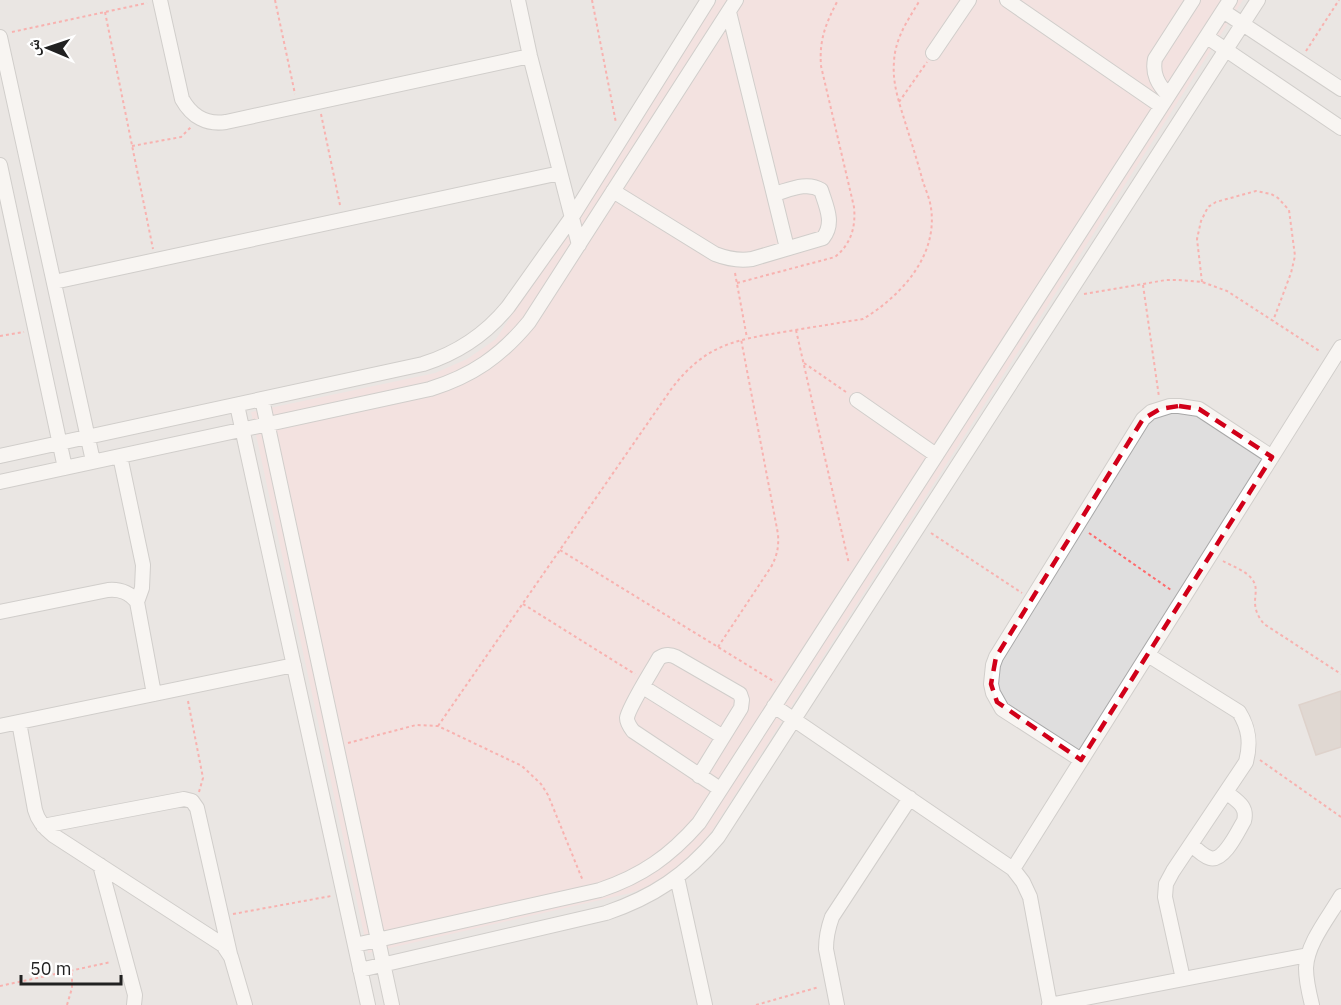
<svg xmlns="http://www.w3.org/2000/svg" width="1341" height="1005" viewBox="0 0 1341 1005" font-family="'IBM Plex Sans','Noto Naskh Arabic',sans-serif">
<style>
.residential{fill:#dfdede}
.commercial{fill:#f3d5d8}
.building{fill:#cabeb9;stroke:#c5b1a8;stroke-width:1.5}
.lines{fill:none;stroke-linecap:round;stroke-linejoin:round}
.minor-casing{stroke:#a8a8a8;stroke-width:16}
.path{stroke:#ff6a6c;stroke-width:2;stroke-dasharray:3 3;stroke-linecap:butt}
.minor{stroke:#fff;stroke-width:14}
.marked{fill:none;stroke:#d10019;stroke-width:4.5;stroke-dasharray:12 8;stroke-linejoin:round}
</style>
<rect width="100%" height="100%" fill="#f2ede7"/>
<!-- residential -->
<path class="residential" d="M0,0H1341V1005H0Z"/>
<!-- commercial -->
<path class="commercial" d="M717,0H1243L712,831L702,844L690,856L665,876L649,886L631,893L368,953L251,412L435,373L467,359L496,339Z"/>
<!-- building -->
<path class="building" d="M1341,691V747L1316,755L1299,705Z"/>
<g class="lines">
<!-- minor casing -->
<g class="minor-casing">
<path id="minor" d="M160,0L182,99C192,117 207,125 226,122L530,56
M518,0L530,56L579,245
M1007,0L1161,106
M1223,11L1341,89
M729,12L787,248
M0,37L93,461
M1207,37L1341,128
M933,53L969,0
M1168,95C1158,84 1152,74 1155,59L1193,0
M0,165L65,468
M613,191L715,254C728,259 739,261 752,259L823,238C835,223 826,206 821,190C807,181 789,190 774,194
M54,282L560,173
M262,399L392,1005
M857,400L936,455
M237,405L368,1005
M0,456L423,364C458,353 485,335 508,307L572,217L708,0
M120,456L143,565L142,588L137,602
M0,482L430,389C472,376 501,356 529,322L736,0
M0,612L108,590C120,589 129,592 137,602L154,694
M1148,655L1239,712C1249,728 1251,743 1246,762L1173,871L1166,884L1165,897L1183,979
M643,687L723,737
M774,706L1013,869L1023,882L1030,897L1050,1005
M19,722L35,810C38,821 44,828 53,835L223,945L231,957L245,1005
M0,726L294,665
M1081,760L1002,709L993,693L991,684L993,665L996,657L1143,419L1151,412L1170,406H1179L1199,409L1272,457
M699,776L741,708L742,700L740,694L676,657C670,654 665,654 659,658C653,669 628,708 627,718C627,723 630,727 633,731L720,789
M43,826L184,799L192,801L197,808L230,954
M1191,844C1196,849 1203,856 1210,858C1224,862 1238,831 1244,821C1248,806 1237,801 1226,792
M100,865L135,995L134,1005
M1013,869L1341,347
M677,877L705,1005
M355,945L600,890C642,876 670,856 699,823L1230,0
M360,970L606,913C653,897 686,875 718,837L1258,0
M837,1005L826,949C826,937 828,928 832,917L910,798
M1049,1005L1308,955
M1312,1005C1309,993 1306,980 1306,968C1307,943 1329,917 1341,896"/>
</g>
<!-- path -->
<path class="path" d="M275,0L295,94
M592,0L616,123
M105,12L153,249
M12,32L147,3
M1306,51L1339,0
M899,102L927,62
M321,114L340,205
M132,146L181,137L191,127
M735,273L747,338
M1202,282L1197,239L1201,221L1208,207L1216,202L1256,191L1271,194L1278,198L1289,210L1295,256L1291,273L1273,321
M737,283L835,257C851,244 856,227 854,207L821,66C819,39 826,23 838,0
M1143,285L1159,397
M1084,294L1166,280H1178L1202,282L1227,291L1321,352
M796,330L849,564
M0,336L24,332
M804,363L846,392
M931,533L1022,593
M1089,533L1171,590
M560,550L775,682
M1223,561C1232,566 1246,571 1252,579C1258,587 1255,594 1255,602C1255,611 1259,618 1264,624L1341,674
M523,604L635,674
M718,647L771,567C777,556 779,547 778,534L741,339
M188,701L203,778L199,792
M438,726L672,388C707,343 736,340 789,331C814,327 838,323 863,319C901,296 938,256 931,208C930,200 926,190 923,182C918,163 912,144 906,125C900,105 892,84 894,62C895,38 908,20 920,0
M348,743L416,725L438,726L522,766L541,784L548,795L583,881
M1260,760L1341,817
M233,914L331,896
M0,986L111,962
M67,1005L72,988V971
M756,1005L819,987"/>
<!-- minor -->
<use href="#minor" class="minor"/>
</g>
<!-- marked area -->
<path d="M0 0H1341V1005H0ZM1179,406L1199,409L1272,457L1081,760L997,702L991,684L996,657L1143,419L1160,409Z" fill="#f2ede7" fill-opacity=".55" fill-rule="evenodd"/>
<path class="marked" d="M1179,406L1199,409L1272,457L1081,760L997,702L991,684L996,657L1143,419L1160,409Z"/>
<!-- north arrow -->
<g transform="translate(48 48) rotate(272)" stroke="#ffffff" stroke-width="4.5" paint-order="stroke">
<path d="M0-4.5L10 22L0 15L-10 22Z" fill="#212121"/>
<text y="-9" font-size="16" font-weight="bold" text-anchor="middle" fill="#212121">ش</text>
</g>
<!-- scale -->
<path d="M21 975v9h100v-9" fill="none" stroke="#212121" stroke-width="3"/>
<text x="30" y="975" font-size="18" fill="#212121" stroke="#ffffff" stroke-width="4.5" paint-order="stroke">50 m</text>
</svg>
